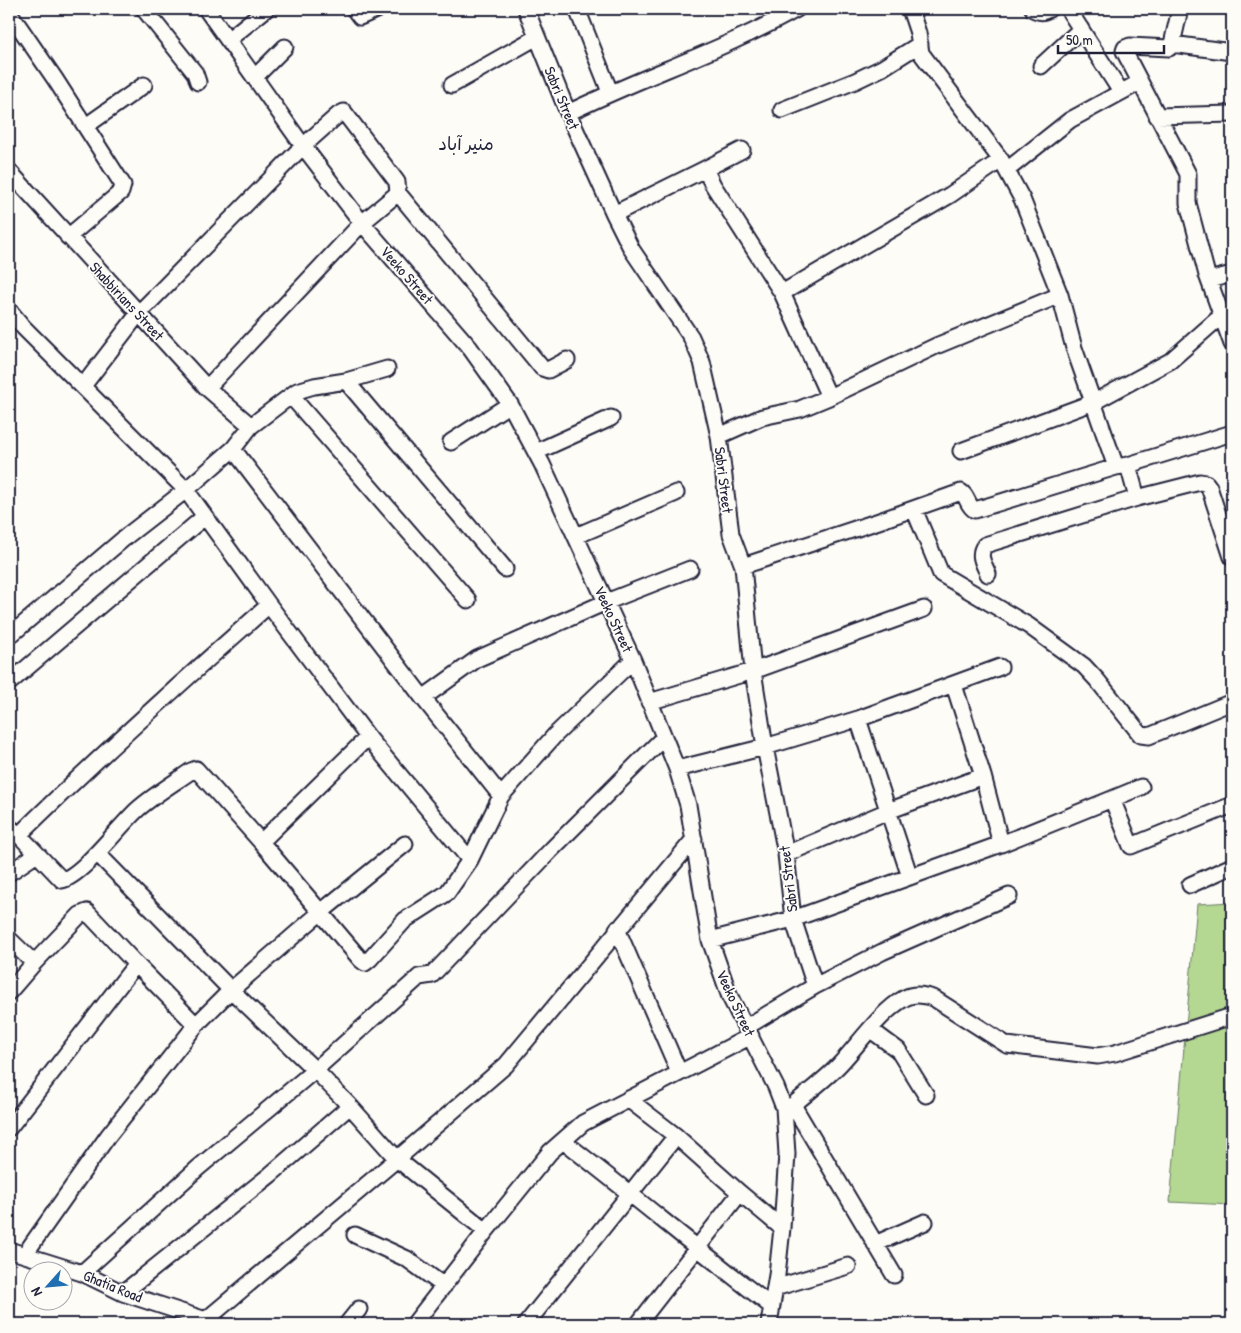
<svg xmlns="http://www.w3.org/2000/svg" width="1241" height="1333" viewBox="0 0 1241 1333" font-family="'Patrick Hand','Playpen Sans Arabic',sans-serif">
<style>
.green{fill:#b4d791;stroke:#6b7c66}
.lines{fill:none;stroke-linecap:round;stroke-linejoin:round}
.minor-casing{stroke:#22223b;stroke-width:19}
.minor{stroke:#fdfcf7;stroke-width:15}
.labels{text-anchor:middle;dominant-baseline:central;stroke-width:4;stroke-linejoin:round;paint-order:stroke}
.street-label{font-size:15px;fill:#22223b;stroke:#fdfcf7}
.quarter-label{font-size:18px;fill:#22223b;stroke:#fdfcf7}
</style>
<rect width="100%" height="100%" fill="#fdfcf7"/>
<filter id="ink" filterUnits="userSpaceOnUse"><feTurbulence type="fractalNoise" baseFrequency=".02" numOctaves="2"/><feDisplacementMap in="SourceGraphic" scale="10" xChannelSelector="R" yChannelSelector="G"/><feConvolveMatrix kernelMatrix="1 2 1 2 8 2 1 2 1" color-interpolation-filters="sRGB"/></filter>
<g filter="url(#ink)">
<!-- green -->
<path class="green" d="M1232,902V1205L1170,1202L1197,904Z"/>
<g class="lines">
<!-- minor casing -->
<g class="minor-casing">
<path id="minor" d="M144,9L195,73L198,82
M206,9L303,146L362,223L470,348L510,404L542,464L633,660L677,769L688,805L710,940L730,997L776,1087L784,1108L787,1154L782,1228L777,1275L769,1324
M354,9L360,17L378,9
M526,9L568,113L614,214L632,250L691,337L702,362L719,436L731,534L743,566L753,671L765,747L786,854L793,919L815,986
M577,9L610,92
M910,9L918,33L921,53L1001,160L1022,199L1060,295L1074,348L1116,467
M1033,9C1039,12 1042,13 1049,9
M1068,9L1121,92
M1180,9L1172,44L1169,48L1130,46L1125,48L1124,51L1188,174V203L1207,275L1232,344
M9,12L55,79L123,185L121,192L68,237
M229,39L266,9
M1172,44L1232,52
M1041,66L1081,29
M255,77L285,47
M452,85L537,37
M782,110L855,81L882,68L920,44
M568,113C643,76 724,50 797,9
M1157,116L1232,114
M86,126L144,85
M705,169L742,150
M1007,170L1070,120L1140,82
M9,171L207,388L251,426
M398,193L542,368L548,370L567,360
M614,214L705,169L713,185L782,293
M1209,280L1232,274
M9,310L24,328L186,490L269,605L368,737L470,860
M346,381L505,569
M83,386L139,313L303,146L338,115L344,112L397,182L398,193L362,223L207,388
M291,396L468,600
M829,397L782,293L950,195L1001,160
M719,436L762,417L800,409L829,397L936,346L1060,295
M451,442L510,404
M233,449L423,698L501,796
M961,451L1094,402L1170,361L1221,316
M536,452L611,418
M1128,465L1137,498
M914,509L941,574L1029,626L1084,666L1097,680L1141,735L1149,736L1232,702
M576,536L676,493
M743,566L879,521L961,492C968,496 967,506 975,510L1116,467L1128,465L1232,433
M988,574C984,564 977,555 985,545L1137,498L1200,482L1206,483L1209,487L1232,557
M9,631L13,633L128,535L186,490L233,449L251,426L297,391L314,386L346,381L387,369
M9,683L204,517
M954,685L983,776L1001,844
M423,698L477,659L606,602L690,569
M649,702L753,671L924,609
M858,719L910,877
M677,769L765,747L858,719L1000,667
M1112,799L1141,787
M9,827L19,835L62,880C82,876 120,825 138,809C154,795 174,783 191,771L196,769L261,842L361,960L365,963L370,959L405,920L447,893L470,860L501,796L555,735L633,660
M19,835C100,755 184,680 269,605
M261,842L368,737
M97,853L231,990L315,1070L350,1106L270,1175L123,1293
M786,854L888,811L983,776
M9,873L37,854
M1190,885L1232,866
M617,929L679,1072
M9,939L34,963
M710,940L793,919L1001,844L1112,799L1131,846L1232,805
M9,992L34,963L80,915L87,912L136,964
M746,1027L815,986L882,952L1009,896
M871,1030L898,1050L926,1095
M628,1099L676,1136L740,1193L782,1228
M793,1105L894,1275
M350,1106L397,1159L486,1231
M784,1108L793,1105C808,1092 826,1079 840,1064C858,1045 882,1010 905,998C914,993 925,995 935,999L1007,1045L1098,1056L1115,1053L1232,1016
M9,1128L136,964L196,1025
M563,1141C633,1195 701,1252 771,1306
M355,1235L407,1259L444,1286
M875,1244L925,1222
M9,1250L82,1273L123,1293L218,1324
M25,1254L108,1136L196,1025L231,990L321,912L405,844
M82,1273L198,1168L315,1070L419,977L432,975L552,849L663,738
M775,1288L848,1266
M207,1319L397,1159L506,1065L694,839
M347,1324L359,1309
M414,1324L486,1231L550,1152L583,1123L751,1036
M526,1324L676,1136
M638,1324L740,1193"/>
</g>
<!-- minor -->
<use href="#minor" class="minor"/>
</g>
</g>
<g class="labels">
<!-- street labels -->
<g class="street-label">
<text transform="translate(562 98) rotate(67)">Sabri Street</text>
<text transform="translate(407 275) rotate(49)">Veeko Street</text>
<text transform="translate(127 301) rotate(47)">Shabbirians Street</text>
<text transform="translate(724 480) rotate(83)">Sabri Street</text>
<text transform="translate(614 619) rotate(65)">Veeko Street</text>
<text transform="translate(788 879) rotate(-97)">Sabri Street</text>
<text transform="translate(736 1003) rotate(65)">Veeko Street</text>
<text transform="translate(113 1286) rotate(22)">Ghatia Road</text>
</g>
<!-- quarter labels -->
<g class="quarter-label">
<text x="466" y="143">منیر آباد</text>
</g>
</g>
<!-- margin -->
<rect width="1241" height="1333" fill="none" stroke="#fdfcf7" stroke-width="30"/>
<rect x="15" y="15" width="1211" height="1303" fill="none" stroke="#22223b" stroke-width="2" filter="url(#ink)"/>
<!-- north arrow -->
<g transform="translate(48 1286) rotate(243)"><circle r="24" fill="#fdfcf7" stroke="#a5a5ac"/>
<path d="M0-4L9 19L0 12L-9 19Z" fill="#1f6fb2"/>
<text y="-8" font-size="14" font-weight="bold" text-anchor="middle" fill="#22223b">N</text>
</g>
<!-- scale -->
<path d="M1058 45v8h106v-8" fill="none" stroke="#22223b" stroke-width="2.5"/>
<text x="1066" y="45" font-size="15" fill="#22223b" stroke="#fdfcf7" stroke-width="4" paint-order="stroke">50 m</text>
</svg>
